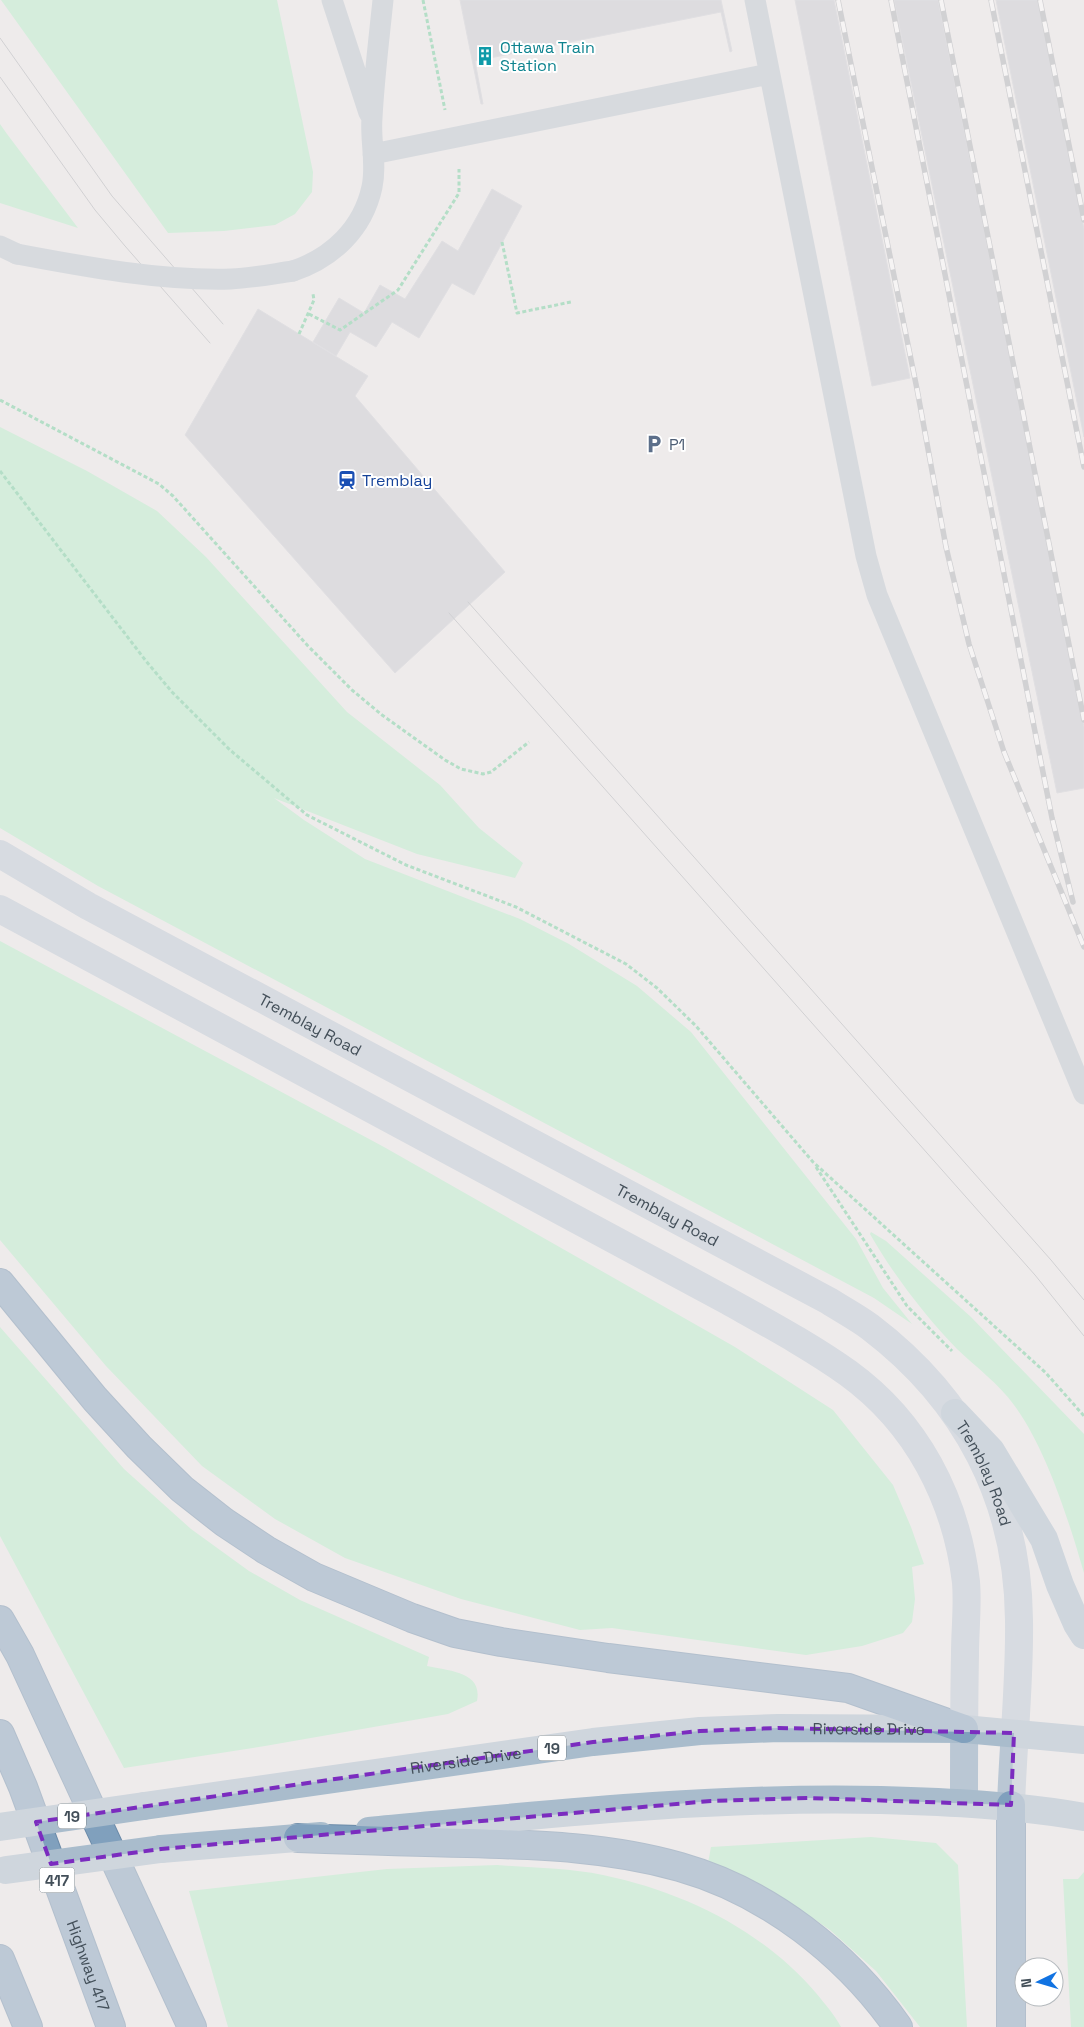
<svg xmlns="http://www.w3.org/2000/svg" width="1084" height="2027" viewBox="0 0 1084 2027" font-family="'Space Grotesk',sans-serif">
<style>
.green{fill:#b5f0ca}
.building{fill:#c7cad1;stroke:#cfd1d7}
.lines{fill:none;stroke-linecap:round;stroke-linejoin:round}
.highway-casing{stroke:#6b8ba9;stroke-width:30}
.path{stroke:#6dce9b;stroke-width:3;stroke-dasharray:4 2.5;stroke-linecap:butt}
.lane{stroke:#bbc6cf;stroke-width:21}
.secondary{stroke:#bac7d4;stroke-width:28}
.primary{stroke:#a9bccc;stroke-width:28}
.highway{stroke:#80a0bd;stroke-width:28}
.tram{stroke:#adb1b6;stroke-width:1}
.rail-casing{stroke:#adb1b6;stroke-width:5.5}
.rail{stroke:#fff;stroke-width:4;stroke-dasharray:11;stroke-linecap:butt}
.lane-bridge{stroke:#bbc6cf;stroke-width:21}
.primary-bridge{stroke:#a9bccc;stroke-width:28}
.marked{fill:none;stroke:#7b2cbf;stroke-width:4;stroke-dasharray:10 6;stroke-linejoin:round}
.labels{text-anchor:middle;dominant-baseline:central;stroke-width:4;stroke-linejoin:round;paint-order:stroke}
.shield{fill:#fff;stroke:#7b848b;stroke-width:1}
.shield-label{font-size:15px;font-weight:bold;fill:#434f59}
.culture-label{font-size:16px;fill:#0d838f;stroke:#fff;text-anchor:start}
.service-label{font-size:16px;fill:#4e5e75;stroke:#fff;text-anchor:start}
.transit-label{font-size:16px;fill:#164399;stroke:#fff;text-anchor:start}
.street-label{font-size:16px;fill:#434f59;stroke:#fff}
</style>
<rect width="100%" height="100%" fill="#eeebeb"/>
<!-- green -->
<path class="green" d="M1,0H277L313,172L312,192L295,214L275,225L224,231L168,233Z
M0,124L7,134L78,228L0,203Z
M0,427L87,471L157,511L206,557L347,712L440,785L479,828L523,863L515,878L417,854L274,798L304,820L365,859L520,919L569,944L637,986L691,1032L856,1239L883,1288L912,1324L874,1298L98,886L0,828Z
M0,941L384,1147L735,1347L833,1410L893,1485L911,1527L924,1564L912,1567L915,1599L912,1622L903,1633L862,1646L806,1655L612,1628L580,1630L461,1599L345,1558L275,1519L202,1466L106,1366L0,1240Z
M871,1232L886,1241L971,1317L1084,1434V1573C1069,1521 1046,1448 1014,1405C999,1384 976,1367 957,1349C926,1317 892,1273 870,1234Z
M0,1327L124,1469L191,1529L249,1571L300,1600L429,1657L427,1666C448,1671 483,1671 477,1701L448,1714L265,1746L124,1768L0,1536Z
M871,1837L936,1843L958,1865L967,2027H920L876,1971L830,1930L789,1902L708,1863L711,1847Z
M497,1865C531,1868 569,1868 603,1875C684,1892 762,1930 816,1993C825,2004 834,2014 841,2027H228L189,1891L387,1869Z
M1084,1872V2027H1071L1063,1879H1078Z"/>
<!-- building -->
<path class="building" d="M460,0H721L732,51L730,52L721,12L475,61L483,104H481Z
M795,0H834L910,378L872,386Z
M894,0H938L1084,727V788L1057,793Z
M996,0H1039L1084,229V437Z
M492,189L522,206L474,295L452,283L419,338L392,322L376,347L350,332L336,356L313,342L339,298L364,313L380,285L405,299L442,241L458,251Z
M258,309L368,376L355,396L505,572L395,673L185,435Z"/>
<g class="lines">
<!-- highway casing -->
<g class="highway-casing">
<g id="highway">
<path d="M0,1283L95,1399L139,1447L182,1489L224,1522L266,1550L314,1577L412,1618L455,1633L501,1642L608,1658L848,1688L964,1729"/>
<path d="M0,1620L20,1655L77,1778L192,2027"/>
<path id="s3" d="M0,1734L23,1787L111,2027"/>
<path d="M1011,1805V2027"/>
<path d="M298,1838C354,1840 411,1842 467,1843C540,1845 610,1847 680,1867C768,1892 847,1954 898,2027"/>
<path d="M0,1959L28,2027"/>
</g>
</g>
<!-- path -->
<path class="path" d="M423,0L445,110
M502,242L517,313L571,302
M309,314L340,330L398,290L459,193V169
M299,334L314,300L313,294
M0,400L159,484L173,496L308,646L352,690L382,715L445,760L461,769L483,774L491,772L529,742
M0,471L146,661L172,692L230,750L307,815L406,865L516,907L626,964L657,988L696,1026L813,1162L1046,1373L1084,1416
M816,1167L907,1306L952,1351"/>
<!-- lane -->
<path class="lane" d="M332,0L369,113
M755,0L866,556L877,595L1084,1094
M373,154L769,74
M0,246L17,254
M293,271C332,258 363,229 372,187C377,164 370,140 372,118C374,79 379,39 383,0"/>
<!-- secondary -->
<g class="secondary">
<path id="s1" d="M0,854L88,906L829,1301C843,1310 858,1318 870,1327C966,1400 1018,1500 1019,1620C1020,1682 1013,1744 1011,1805"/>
<path d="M0,909L728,1301C769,1324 810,1346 848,1373C917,1423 956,1499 966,1582C968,1605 965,1630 965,1654C964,1703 964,1753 964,1802"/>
</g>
<!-- primary -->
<g class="primary">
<path d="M955,1413L991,1451L1044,1539L1060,1585L1077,1624L1084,1635"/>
<path id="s2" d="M144,1806L593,1742L700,1731L778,1728L964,1729L1084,1740"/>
<path d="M369,1831C539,1815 710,1796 881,1800C950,1802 1016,1805 1084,1817"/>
<path d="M161,1849L321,1836"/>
</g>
<!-- highway -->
<use href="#highway" class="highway"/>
<!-- tram -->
<path class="tram" d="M0,38L112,196L223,324
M0,77L95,210L125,246L210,343
M468,602L1051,1260L1084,1300
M449,613L1035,1275L1084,1336"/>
<!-- rail casing -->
<g class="rail-casing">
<path id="rail" d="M838,0L917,389L946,547L969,644L1004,752L1084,947
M891,0L1052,818L1073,902
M941,0L1084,720
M991,0L1084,467
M1040,0L1084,220"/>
</g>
<!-- rail -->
<use href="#rail" class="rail"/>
<!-- lane-bridge -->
<path class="lane-bridge" d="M17,254C86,267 161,281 231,279C252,278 272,274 293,271"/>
<!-- primary-bridge -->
<path class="primary-bridge" d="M0,1827L144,1806
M6,1870L161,1849"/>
</g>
<!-- marked area -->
<path d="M0 0H1084V2027H0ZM778,1728L1014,1733L1011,1805L809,1798L711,1801L161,1849L51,1864L36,1822L593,1742L700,1731Z" fill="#eeebeb" fill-opacity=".55" fill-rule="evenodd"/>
<path class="marked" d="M778,1728L1014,1733L1011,1805L809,1798L711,1801L161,1849L51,1864L36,1822L593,1742L700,1731Z"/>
<!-- icons -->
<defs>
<g id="building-bare" transform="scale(1.5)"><path d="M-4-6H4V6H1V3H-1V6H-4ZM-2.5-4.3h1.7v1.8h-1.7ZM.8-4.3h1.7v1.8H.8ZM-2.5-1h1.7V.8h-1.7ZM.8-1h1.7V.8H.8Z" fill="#0f9aa8" stroke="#fff" stroke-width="2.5" paint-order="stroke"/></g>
<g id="parking-bare" transform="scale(1.5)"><path d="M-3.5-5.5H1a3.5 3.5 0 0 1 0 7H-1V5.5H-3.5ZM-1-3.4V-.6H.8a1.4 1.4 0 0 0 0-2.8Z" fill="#5c6f8a" stroke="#fff" stroke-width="2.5" paint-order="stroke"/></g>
<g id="station-bare" transform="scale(1.5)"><path d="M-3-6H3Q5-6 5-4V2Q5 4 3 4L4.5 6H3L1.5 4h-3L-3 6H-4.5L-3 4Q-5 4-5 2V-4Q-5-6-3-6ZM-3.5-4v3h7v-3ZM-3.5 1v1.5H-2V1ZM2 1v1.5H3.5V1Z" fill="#1a4fb4" stroke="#fff" stroke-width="2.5" paint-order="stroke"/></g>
</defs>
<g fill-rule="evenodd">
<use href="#building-bare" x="485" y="56"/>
<use href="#parking-bare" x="654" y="444"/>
<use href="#station-bare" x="347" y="480"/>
</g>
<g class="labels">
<!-- shield labels -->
<g class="shield">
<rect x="538" y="1735.5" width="28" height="25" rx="4"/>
<rect x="58" y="1803.5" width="28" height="25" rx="4"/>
<rect x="39.5" y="1867.5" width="35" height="25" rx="4"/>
</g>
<g class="shield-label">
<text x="552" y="1748">19</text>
<text x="72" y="1816">19</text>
<text x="57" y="1880">417</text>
</g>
<!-- culture labels -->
<g class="culture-label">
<text x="500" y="47">Ottawa Train<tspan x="500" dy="18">Station</tspan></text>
</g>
<!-- service labels -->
<g class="service-label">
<text x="669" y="444">P1</text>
</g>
<!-- transit labels -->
<g class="transit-label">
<text x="362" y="480">Tremblay</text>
</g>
<!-- street labels -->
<g class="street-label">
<text stroke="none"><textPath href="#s1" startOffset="354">Tremblay Road</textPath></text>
<text stroke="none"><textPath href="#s1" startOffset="759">Tremblay Road</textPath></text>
<text stroke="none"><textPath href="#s1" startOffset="1179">Tremblay Road</textPath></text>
<text stroke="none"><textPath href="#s2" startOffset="730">Riverside Drive</textPath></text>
<text stroke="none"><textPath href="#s2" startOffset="325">Riverside Drive</textPath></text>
<text stroke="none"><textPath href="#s3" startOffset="248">Highway 417</textPath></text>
</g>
</g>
<!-- north arrow -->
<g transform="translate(1039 1982) rotate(265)"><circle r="24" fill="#ffffff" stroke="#b4b9bd"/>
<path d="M0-4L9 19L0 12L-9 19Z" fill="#1173e2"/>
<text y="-8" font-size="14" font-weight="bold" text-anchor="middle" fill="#434f59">N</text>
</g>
</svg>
